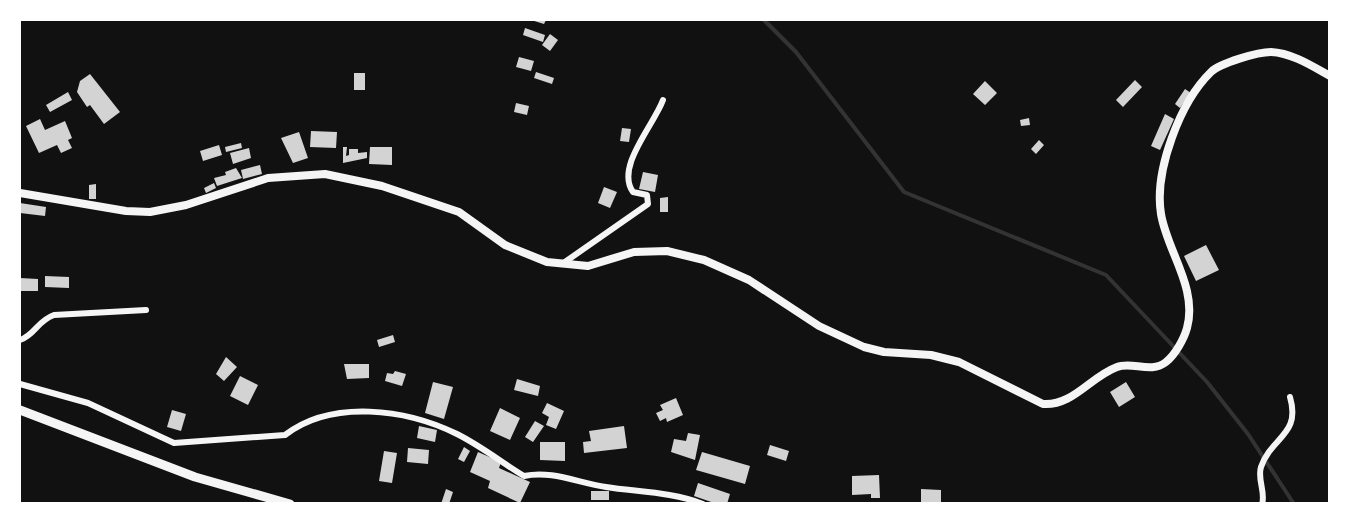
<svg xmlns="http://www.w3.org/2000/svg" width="1349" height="523" viewBox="0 0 1349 523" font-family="'Roboto Condensed',sans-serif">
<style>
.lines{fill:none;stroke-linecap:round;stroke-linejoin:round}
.stream{stroke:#333;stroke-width:4}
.building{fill:#d3d3d3}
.minor{stroke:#f5f5f5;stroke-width:6}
.secondary{stroke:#f5f5f5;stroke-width:8}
.primary{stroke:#f5f5f5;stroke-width:9}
</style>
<rect width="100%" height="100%" fill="#111"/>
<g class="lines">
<!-- stream -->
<path class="stream" d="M764,20L796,52L904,192L1106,275L1207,382L1248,434L1294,504"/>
</g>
<!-- building -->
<path class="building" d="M531,20H546L544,24Z
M525,28L545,35L543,42L523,35Z
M550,34L558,40L550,51L542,45Z
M519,57L534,61L531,71L516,67Z
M536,72L554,78L552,84L534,78Z
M354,73H365V90H354Z
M90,74L120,112L104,124L90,105L87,107L77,92L80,81Z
M1135,80L1142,87L1123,107L1116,100Z
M985,81L997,93L985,105L973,94Z
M1185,89L1191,93L1180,108L1175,104Z
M68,92L72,100L50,112L46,105Z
M516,103L529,106L527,115L514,112Z
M1165,114L1174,119L1160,150L1151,146Z
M1029,118L1030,125L1021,126L1020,120Z
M40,119L45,130L65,121L72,138L68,140L72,148L61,153L57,145L39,153L26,126Z
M622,128L631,129L629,142L620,141Z
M311,131L337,132L336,148L310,147Z
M299,132L308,158L293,163L281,138Z
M1039,140L1044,145L1036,154L1031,149Z
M241,143L242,148L226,152L225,147Z
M219,145L222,155L203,161L200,151Z
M343,147H347L346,156L349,155V149H358V153L367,152V158L343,163Z
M370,147H392V165L369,164Z
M249,148L251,158L233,164L230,153Z
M260,165L262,174L243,179L241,170Z
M236,168L242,178L217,186L214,178L226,175L225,172Z
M643,172L658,175L655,192L639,189Z
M214,183L216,188L206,193L204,188Z
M96,184V199H89V185Z
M604,187L617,192L610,208L598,203Z
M668,197V212H660V198Z
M20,203L46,207L45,216L20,213Z
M1206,245L1219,270L1196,281L1184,256Z
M45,276L69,277V288L45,287Z
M20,278L38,279V291H20Z
M393,335L395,342L379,347L377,340Z
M226,357L237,367L224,381L216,374Z
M344,364H369V378L347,379Z
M395,371L406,374L402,386L385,381L387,373L393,374Z
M240,376L258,385L248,405L230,396Z
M517,379L540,386L538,396L514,390Z
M433,382L453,387L444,419L425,413Z
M1126,382L1135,397L1119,407L1110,392Z
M676,398L683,415L667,422L666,418L660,421L656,413L663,410L660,405Z
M547,403L564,411L556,429L546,425L549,417L542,413Z
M500,408L520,418L510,440L490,431Z
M172,410L186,414L181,431L167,427Z
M535,421L544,426L533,442L525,437Z
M419,426L437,430L435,442L417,438Z
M624,426L627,448L584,453L583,442L591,441L589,431Z
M688,433L700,435L695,460L671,452L674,439L686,441Z
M540,442H565V461L540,460Z
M770,445L789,451L786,461L767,455Z
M464,447L470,451L464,462L458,459Z
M408,448L429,450L428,464L407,462Z
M384,451L397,453L392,483L379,481Z
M478,452L501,462L499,468L530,482L520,503L488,488L490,481L470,472Z
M702,452L750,466L745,484L696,470Z
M879,475L880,498H871V494L852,495V476Z
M698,483L730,494L727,504H717L694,496Z
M446,489L453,492L449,504H441Z
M921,489L941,490V503L921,502Z
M591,491H609V500H591Z"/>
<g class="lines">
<!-- minor -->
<path class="minor" d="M562,264L648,204L647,195L633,192C615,167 654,125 663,100
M20,340C35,335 37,321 54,315L146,310
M20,384L88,403L174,443L285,435C332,399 406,409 457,434C481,446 501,462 524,476C552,470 578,483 606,487C638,492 672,492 703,504
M1262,504C1266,493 1257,479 1261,467C1272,436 1301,435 1290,397"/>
<!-- secondary -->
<path class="secondary" d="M20,193L126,211L150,212L186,205L268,178L325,174L382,186L459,212L505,245L547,262L588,266L634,252L667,251L704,260L749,280L819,326L864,347L884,352L931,355L959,362L1043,404C1073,406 1090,377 1117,367C1132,361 1151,374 1166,362C1175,355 1184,339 1187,328C1198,288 1167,251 1161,214C1154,171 1180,102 1211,72C1220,63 1258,52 1271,52C1292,53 1312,66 1330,76"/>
<!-- primary -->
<path class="primary" d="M20,410L195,477L290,504"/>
</g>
<!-- border -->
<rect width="1349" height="523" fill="none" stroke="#ffffff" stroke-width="42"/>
</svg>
